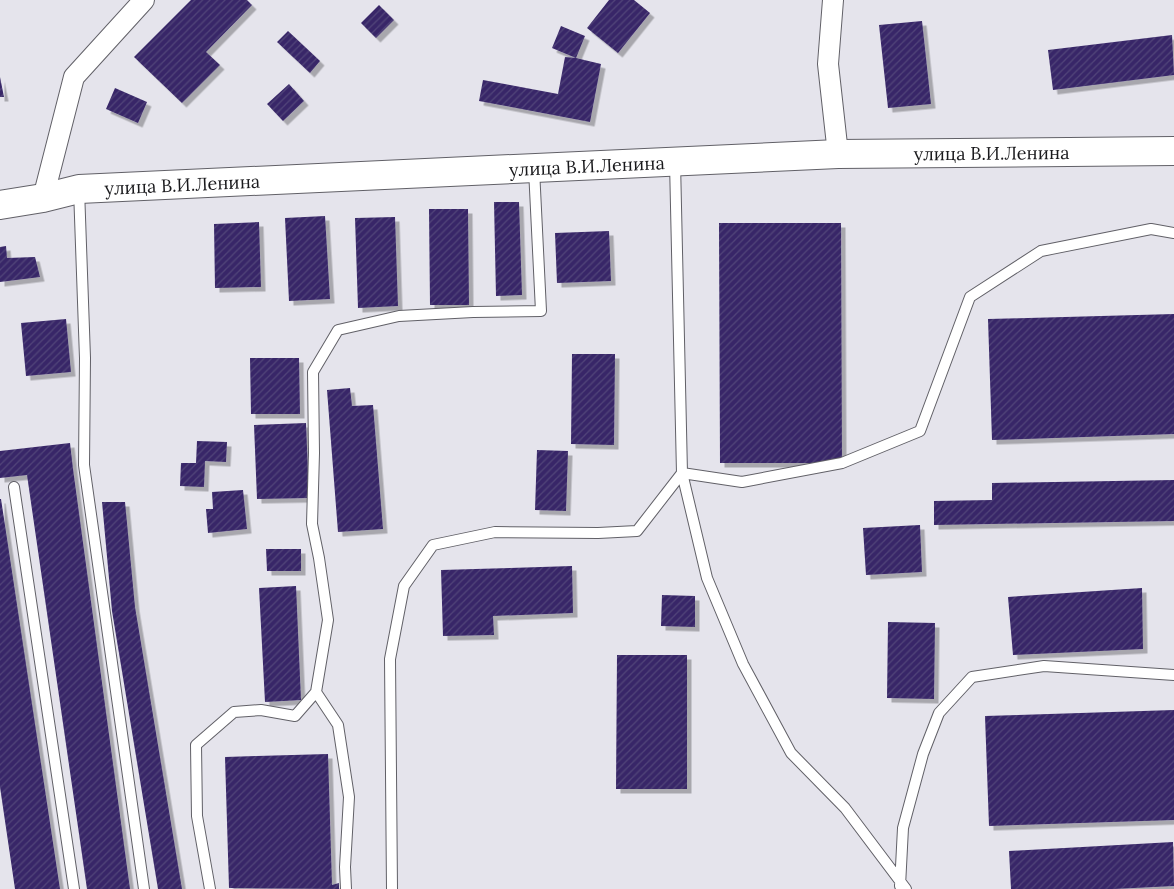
<svg xmlns="http://www.w3.org/2000/svg" width="1174" height="889" viewBox="0 0 1174 889" font-family="Lora,serif">
<style>
.building{fill:url(#building-hatch);filter:url(#shadow)}
.lines{fill:none;stroke-linecap:round;stroke-linejoin:round}
.lane-casing{stroke:#616067;stroke-width:12}
.street-casing{stroke:#616067;stroke-width:22}
.secondary-casing{stroke:#616067;stroke-width:30}
.lane{stroke:#fff;stroke-width:10}
.street{stroke:#fff;stroke-width:20}
.secondary{stroke:#fff;stroke-width:28}
.labels{text-anchor:middle;dominant-baseline:central;stroke-width:5;stroke-linejoin:round;paint-order:stroke}
.street-label{font-size:18px;fill:#19191c;stroke:#f2f1f9}
</style>
<defs>
<pattern id="building-hatch" width="6" height="6" patternUnits="userSpaceOnUse" patternTransform="scale(1.25)"><rect width="6" height="6" fill="#382768"/><path d="M-1 1l2-2M0 6l6-6M5 7l2-2" fill="none" stroke="#524479"/></pattern>
<filter id="shadow"><feDropShadow dx="4.5" dy="4.5" stdDeviation="0" flood-color="#0004"/></filter>
</defs>
<rect width="100%" height="100%" fill="#e5e4ec"/>
<!-- building -->
<path class="building" d="M191,0H247L252,5L206,52L220,65L182,103L134,57Z
M609,0H634L650,13L618,53L587,28Z
M379,5L394,20L376,38L361,23Z
M922,21L931,104L888,108L879,25Z
M561,26L585,36L576,58L552,48Z
M288,31L320,61L310,73L277,42Z
M1172,35L1174,75L1053,90L1048,50Z
M565,57L576,58L601,64L590,122L479,101L483,80L558,94Z
M0,77L4,97H0Z
M289,84L304,101L283,121L267,104Z
M115,88L147,102L138,123L106,109Z
M494,202H519L522,295L496,296Z
M429,209H468L469,305H430Z
M325,216L330,299L289,301L285,218Z
M395,217L398,306L358,308L355,218Z
M259,222L261,287L215,288L214,224Z
M719,223H841L842,463H720Z
M609,231L611,281L557,283L555,233Z
M6,246L7,258L35,257L40,277L0,282V247Z
M1174,314V434L992,440L988,319Z
M66,319L71,372L26,376L21,323Z
M572,354H615L614,445L571,444Z
M250,358H299L300,414H251Z
M350,388L352,406L373,405L383,529L338,532L327,390Z
M306,423L309,498L257,499L254,425Z
M197,441L227,442L226,462L205,461L204,487L180,486L181,463H196Z
M70,443L73,469L130,889H87L27,475L0,478V451Z
M537,450L568,451L566,511L535,510Z
M1174,480V521L934,525V501L992,500V483Z
M243,490L247,529L208,533L206,509H213L212,492Z
M0,499H1L60,889H15L0,787Z
M102,502H125L135,607L182,889H158L112,611Z
M920,525L922,572L866,575L863,528Z
M266,549H301V571H267Z
M572,566L573,613L493,616L494,635L443,636L441,570Z
M296,586L301,700L265,702L259,588Z
M1142,588L1143,649L1013,655L1008,597Z
M662,595L695,596V627L661,626Z
M888,622L935,623L934,699L887,698Z
M617,655H687V789H616Z
M1174,710V820L989,826L985,716Z
M328,754L332,885L339,883V889L229,888L225,757Z
M1173,842L1174,886L1114,889H1011L1009,851Z"/>
<g class="lines">
<!-- lane casing -->
<g class="lane-casing">
<path id="lane" d="M675,162L682,473L707,578L743,664L791,753L845,808L906,889
M79,189L85,358L84,465L144,889
M682,473L742,482L842,463L920,431L970,297L1041,251L1151,229L1174,233
M14,487L74,889
M316,692L338,725L349,797L345,867L346,889
M900,886L903,828L923,754L939,713L972,677L1044,666L1174,675
M210,889L197,816L196,745L234,712L261,710L295,716L316,692L328,620L319,558L312,524L314,453L313,372L338,330L399,316L473,312L541,311L534,169
M392,889L390,659L404,586L433,545L495,532L598,533L637,531L682,473"/>
</g>
<!-- street casing -->
<g class="street-casing">
<path id="street" d="M833,0L828,64L838,154
M43,198L74,77L144,0"/>
</g>
<!-- secondary casing -->
<g class="secondary-casing">
<g id="secondary">
<path id="s1" d="M0,205L43,198L79,189L838,154L1174,151"/>
</g>
</g>
<!-- lane -->
<use href="#lane" class="lane"/>
<!-- street -->
<use href="#street" class="street"/>
<!-- secondary -->
<use href="#secondary" class="secondary"/>
</g>
<g class="labels">
<!-- street labels -->
<g class="street-label">
<text stroke="none"><textPath href="#s1" startOffset="994">улица В.И.Ленина</textPath></text>
<text stroke="none"><textPath href="#s1" startOffset="589">улица В.И.Ленина</textPath></text>
<text stroke="none"><textPath href="#s1" startOffset="184">улица В.И.Ленина</textPath></text>
</g>
</g>
</svg>
